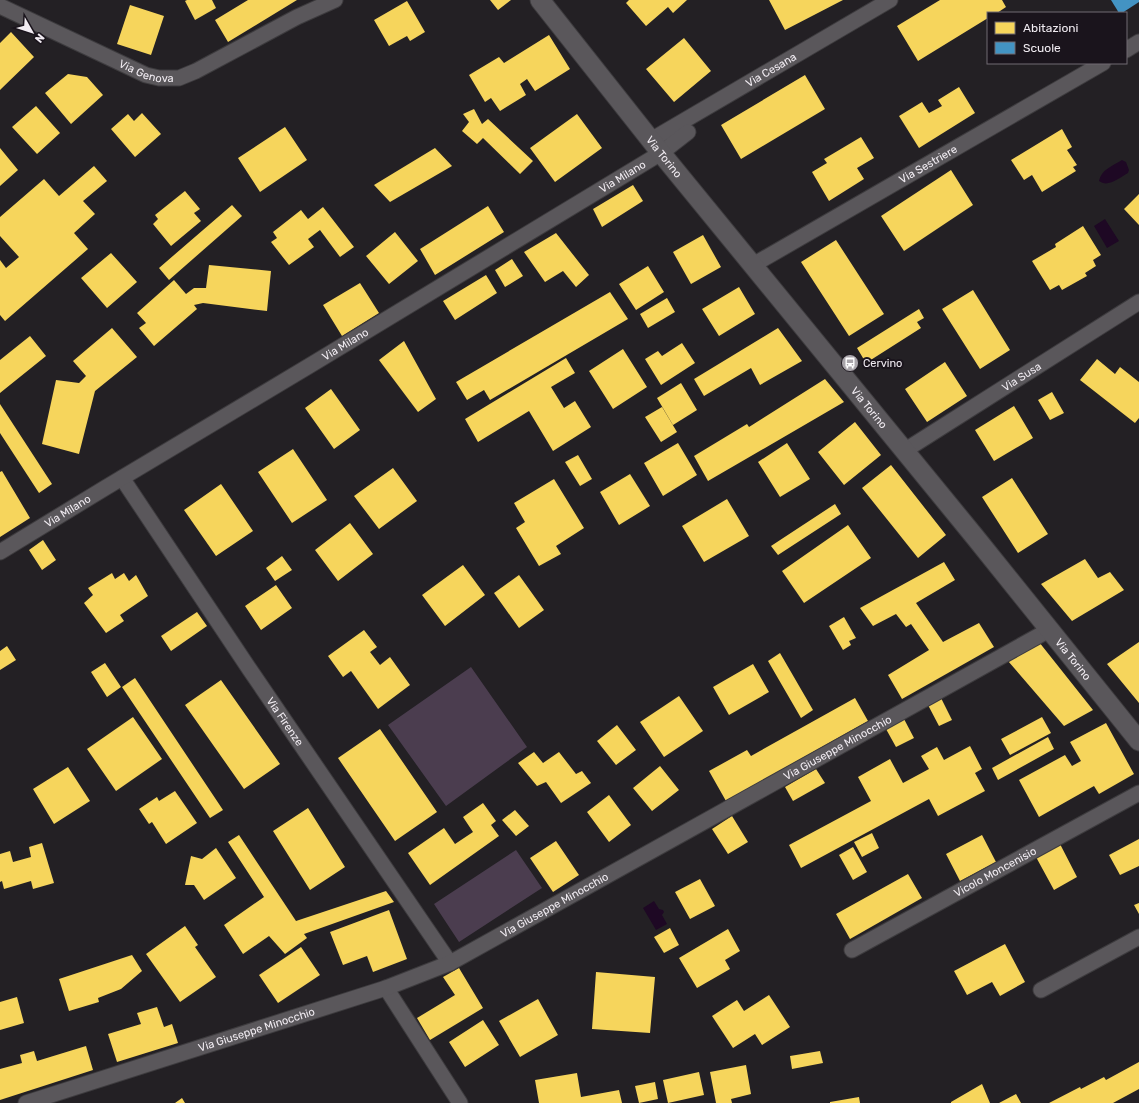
<svg xmlns="http://www.w3.org/2000/svg" width="1139" height="1103" viewBox="0 0 1139 1103" font-family="Rubik,sans-serif">
<style>
.green{fill:#4b3d4f}
.water{fill:#1e0824}
.homes{fill:#f6d55c}
.schools{fill:#4393c3}
.lines{fill:none;stroke-linecap:round;stroke-linejoin:round}
.minor-casing{stroke:#3d3b3e;stroke-width:17}
.tertiary-casing{stroke:#3d3b3e;stroke-width:21}
.minor{stroke:#5a575b;stroke-width:15}
.tertiary{stroke:#5a575b;stroke-width:19}
.labels{text-anchor:middle;dominant-baseline:central;stroke-width:4;stroke-linejoin:round;paint-order:stroke}
.street-label{font-size:11px;fill:#f1ecf2;stroke:#1a141c}
.poi-label{font-size:11px;fill:#f1ecf2;stroke:#1a141c;text-anchor:start}
</style>
<rect width="100%" height="100%" fill="#232024"/>
<!-- green -->
<path class="green" d="M471,667L527,747L446,806L388,725Z
M516,850L542,888L459,942L434,904Z"/>
<!-- water -->
<path class="water" d="M1122,160L1126,162L1129,170L1128,173C1119,178 1108,188 1099,181C1101,170 1112,166 1122,160Z
M1105,219L1119,241L1107,248L1094,226Z
M654,901L659,909L663,910L664,912L662,915L667,924L656,930L643,908Z"/>
<!-- homes -->
<path class="homes" d="M187,0H212L216,8L195,20L185,1Z
M248,0H297L228,42L215,20Z
M490,0H511L498,10Z
M629,0H687L673,13L668,7L646,26L626,3Z
M769,0H843L785,30Z
M940,0H1002L1006,7L997,13H988V18L918,61L897,26Z
M407,1L425,32L410,41L407,36L389,46L374,20Z
M130,5L164,16L151,55L117,44Z
M11,32L34,57L0,90V43Z
M549,35L570,69L535,91L527,79L520,84L526,95L500,111L491,98L485,102L469,75L499,57L504,63Z
M684,38L711,71L674,102L646,69Z
M68,74L87,77L103,95L71,124L45,93Z
M805,75L825,109L741,159L721,125Z
M959,87L975,113L919,148L899,116L922,102L929,113L942,106L938,100Z
M36,106L60,133L37,154L12,127Z
M474,109L482,124L488,119L533,161L520,174L483,138L477,144L462,131L469,122L463,114Z
M142,113L161,134L135,157L111,129L128,114L134,121Z
M577,114L602,148L555,182L530,148Z
M285,127L307,160L260,192L238,158Z
M1062,129L1072,147L1067,150L1077,165L1073,167L1076,171L1042,192L1032,175L1024,180L1011,160Z
M861,137L874,158L857,168L864,179L829,201L812,172L827,163L824,159Z
M0,148L18,170L0,186Z
M435,148L452,166L390,202L374,185Z
M94,166L107,181L83,201L95,214L74,233L88,249L5,321L0,315V260L6,268L19,257L0,236V217L44,179L59,196Z
M951,170L973,205L904,251L881,216Z
M633,185L643,201L602,227L593,209Z
M185,191L200,209L194,213L201,221L171,246L153,224L158,219L155,215Z
M1139,194V225L1124,209Z
M232,205L242,216L169,280L159,268Z
M488,206L504,232L435,275L420,249Z
M323,207L354,247L340,257L320,230L308,239L314,247L289,265L271,242L277,238L273,232L301,210L308,219Z
M1083,226L1101,255L1093,260L1096,266L1085,273L1087,276L1062,290L1059,285L1050,290L1032,261L1056,247L1055,244Z
M395,232L418,261L389,284L366,256Z
M556,233L589,275L576,287L563,271L545,282L524,252Z
M703,235L721,267L691,284L673,252Z
M836,240L884,314L849,336L801,262Z
M111,253L137,282L107,308L81,278Z
M512,259L523,276L505,287L495,270Z
M209,265L271,271L267,311L203,303L194,305L197,309L154,346L139,328L146,323L137,313L174,280L186,294L194,288H206Z
M648,266L664,292L636,310L619,284Z
M486,275L497,293L455,320L443,301Z
M360,283L379,313L342,336L323,305Z
M739,287L755,314L719,336L702,309Z
M973,290L1010,350L980,369L942,309Z
M610,292L628,319L490,400L484,390L467,400L456,382Z
M667,298L675,312L648,328L640,314Z
M919,309L924,318L917,322L921,328L866,363L857,348Z
M112,328L137,357L95,391L79,454L42,444L56,380L79,383L86,376L73,361Z
M778,328L802,361L760,385L751,368L704,396L694,379Z
M30,336L46,356L0,393V360Z
M404,341L436,399L418,412L379,360Z
M682,343L695,363L661,385L645,359L658,351L662,356Z
M623,349L647,387L613,409L589,371Z
M566,358L575,373L551,387L564,408L575,401L591,427L553,451L529,411L478,442L465,419Z
M1097,359L1115,374L1120,367L1139,382V418L1135,423L1080,380Z
M945,362L967,396L927,422L905,389Z
M825,379L844,402L708,481L694,456L747,424L749,427Z
M681,383L697,410L673,425L657,398Z
M331,389L360,430L334,449L305,408Z
M1052,392L1064,413L1050,420L1038,400Z
M0,404L52,484L39,493L0,433Z
M1014,406L1033,438L994,461L975,430Z
M662,407L677,432L661,442L645,417Z
M855,422L881,455L844,485L818,452Z
M678,443L697,475L663,496L644,463Z
M787,443L810,479L780,497L758,462Z
M293,449L327,500L292,523L258,472Z
M578,455L592,479L580,486L565,462Z
M891,465L946,535L918,558L862,488Z
M393,468L417,501L379,529L354,496Z
M2,471L30,518L0,537V472Z
M630,474L650,506L619,525L600,492Z
M1012,478L1048,534L1018,553L982,497Z
M554,479L584,528L556,546L561,554L539,566L516,528L525,522L514,503Z
M221,484L253,531L216,556L184,510Z
M727,499L749,536L704,562L682,526Z
M835,504L841,514L778,555L771,546Z
M350,523L373,554L338,581L315,550Z
M848,525L871,558L804,603L782,571Z
M43,540L56,560L42,570L29,550Z
M282,556L292,570L275,581L266,568Z
M1085,559L1098,578L1110,572L1124,590L1072,621L1041,584Z
M944,562L955,580L916,603L943,642L979,623L994,647L902,699L888,675L929,650L911,624L906,627L896,614L873,626L860,608Z
M463,565L485,595L445,626L422,595Z
M112,573L115,579L124,573L129,581L136,575L148,596L120,615L124,621L106,633L84,603L93,595L88,588Z
M519,575L544,610L519,628L494,593Z
M276,585L292,608L261,630L245,606Z
M197,612L207,626L171,651L161,636Z
M844,617L856,638L849,641L851,645L843,650L829,626Z
M364,630L377,647L370,652L380,665L390,657L410,685L378,709L351,671L343,677L328,656Z
M1039,642L1093,710L1064,726L1008,661Z
M1139,642V703L1107,664Z
M7,646L16,660L0,670V651Z
M780,653L813,710L801,718L768,661Z
M105,663L121,687L107,697L91,672Z
M753,664L769,692L729,715L713,687Z
M135,678L223,810L210,818L122,687Z
M221,680L280,764L244,789L185,705Z
M679,696L703,731L664,757L640,722Z
M855,698L868,721L726,801L709,771L747,750L751,756Z
M941,698L952,720L939,726L928,705Z
M133,717L162,759L116,791L87,749Z
M1042,717L1051,733L1010,755L1001,739Z
M904,719L914,738L896,747L886,729Z
M1106,723L1134,774L1099,794L1094,786L1039,817L1019,780L1065,755L1072,766L1081,761L1070,742Z
M617,725L636,750L616,765L597,741Z
M380,729L437,812L395,841L338,758Z
M1048,737L1054,749L998,780L992,768Z
M970,746L982,769L975,773L985,791L938,816L929,799L801,868L789,845L871,801L858,777L890,759L903,783L929,769L921,756L937,747L944,760Z
M534,752L543,763L559,752L576,774L582,771L591,783L561,803L546,782L537,786L518,763Z
M660,766L679,790L652,811L633,788Z
M68,767L90,801L54,824L33,789Z
M816,769L825,783L793,801L785,787Z
M175,791L197,823L166,844L152,822L149,824L139,809L157,797L159,801Z
M609,795L631,825L609,842L587,812Z
M483,803L496,821L491,825L499,836L430,885L408,853L444,828L455,844L473,832L463,817Z
M308,808L345,867L310,890L273,831Z
M515,810L529,826L516,836L502,820Z
M732,816L748,842L728,854L712,829Z
M872,833L879,848L862,857L854,842Z
M239,835L296,921L386,891L394,902L304,934L307,938L285,954L269,936L243,954L224,925L264,897L228,842Z
M982,835L996,862L960,881L946,854Z
M1139,839V866L1120,875L1109,855Z
M556,841L579,875L553,892L530,858Z
M42,843L54,883L33,889L31,881L4,889L2,881L0,882V854L10,851L13,862L31,857L29,847Z
M1060,844L1077,877L1054,890L1036,857Z
M853,847L867,872L853,880L839,855Z
M216,848L236,878L204,900L194,885H185L191,856L202,859Z
M908,874L922,898L850,939L836,914Z
M700,879L715,906L690,919L675,892Z
M1139,903V914L1134,905Z
M389,910L407,959L373,972L367,956L343,965L330,932Z
M185,926L198,945L195,947L216,977L180,1002L146,954Z
M670,928L679,945L664,953L654,937Z
M728,929L740,951L725,960L730,969L697,988L679,958Z
M1005,944L1025,982L1000,996L992,982L967,995L954,971Z
M301,947L320,975L278,1003L259,975Z
M132,955L142,971L121,989L98,998L99,1002L69,1011L59,979Z
M459,968L483,1008L430,1040L417,1018L455,995L443,977Z
M596,972L655,977L650,1033L592,1029Z
M769,995L790,1027L762,1045L755,1034L733,1048L712,1016L737,1000L744,1011Z
M17,997L24,1023L0,1030V1002Z
M538,999L558,1035L520,1057L499,1021Z
M157,1007L164,1027L172,1024L178,1043L117,1062L108,1034L141,1024L137,1013Z
M483,1020L499,1045L465,1067L449,1042Z
M86,1046L93,1070L0,1100V1069L22,1063L20,1055L34,1051L37,1061Z
M820,1051L823,1063L792,1069L790,1056Z
M1139,1062V1089L1113,1103H1049L1080,1087L1081,1089L1104,1077L1106,1080Z
M746,1065L751,1094L731,1099L732,1103H716L710,1072Z
M699,1072L704,1095L668,1103L663,1080Z
M577,1073L581,1097L619,1090L622,1103H539L535,1080Z
M655,1082L658,1099L639,1103L635,1086Z
M982,1084L990,1103H951V1102Z
M1016,1094L1021,1103H999Z
M859,1097L860,1103H830V1102Z
M182,1098L185,1103H175Z"/>
<!-- schools -->
<path class="schools" d="M1111,0H1139V2L1122,13H1119Z"/>
<g class="lines">
<!-- minor casing -->
<g class="minor-casing">
<g id="minor">
<path id="s1" d="M0,6L146,75L159,78H179L196,71L297,17L335,0"/>
<path d="M1126,50L1139,42"/>
<path id="s2" d="M651,140L890,0"/>
<path id="s3" d="M753,265L1103,63"/>
<path id="s4" d="M904,451L1139,302"/>
<path id="s5" d="M122,478L250,670L450,963"/>
<path id="s6" d="M0,552L105,488L309,366L661,153L688,132"/>
<path id="s7" d="M852,950L1139,793"/>
<path d="M386,988L460,1103"/>
<path d="M1041,990L1139,937"/>
<path id="s8" d="M26,1103L386,988L450,963L1049,630"/>
</g>
</g>
<!-- tertiary casing -->
<g class="tertiary-casing">
<g id="tertiary">
<path id="s9" d="M540,0L661,153L975,537L1139,741"/>
</g>
</g>
<!-- minor -->
<use href="#minor" class="minor"/>
<!-- tertiary -->
<use href="#tertiary" class="tertiary"/>
</g>
<!-- icons -->
<defs>
<g id="bus-disc" transform="scale(0.9)"><circle r="9.5" fill="#a9a5aa" stroke="#1a141c"/><path d="M-5-6H5V4H4V6H2V4H-2V6H-4V4H-5ZM-3.5-4V0h7V-4ZM-3.5 1.2v1.5H-2V1.2ZM2 1.2v1.5H3.5V1.2Z" fill="#fff"/></g>
</defs>
<g fill-rule="evenodd">
<use href="#bus-disc" x="850" y="363"/>
</g>
<g class="labels">
<!-- street labels -->
<g class="street-label">
<text stroke="none"><textPath href="#s1" startOffset="161">Via Genova</textPath></text>
<text stroke="none"><textPath href="#s2" startOffset="139">Via Cesana</textPath></text>
<text stroke="none"><textPath href="#s9" startOffset="200">Via Torino</textPath></text>
<text stroke="none"><textPath href="#s3" startOffset="202">Via Sestriere</textPath></text>
<text stroke="none"><textPath href="#s6" startOffset="727">Via Milano</textPath></text>
<text stroke="none"><textPath href="#s6" startOffset="403">Via Milano</textPath></text>
<text stroke="none"><textPath href="#s4" startOffset="139">Via Susa</textPath></text>
<text stroke="none"><textPath href="#s9" startOffset="524">Via Torino</textPath></text>
<text stroke="none"><textPath href="#s6" startOffset="79">Via Milano</textPath></text>
<text stroke="none"><textPath href="#s9" startOffset="848">Via Torino</textPath></text>
<text stroke="none"><textPath href="#s5" startOffset="293">Via Firenze</textPath></text>
<text stroke="none"><textPath href="#s8" startOffset="890">Via Giuseppe Minocchio</textPath></text>
<text stroke="none"><textPath href="#s7" startOffset="163">Vicolo Moncenisio</textPath></text>
<text stroke="none"><textPath href="#s8" startOffset="566">Via Giuseppe Minocchio</textPath></text>
<text stroke="none"><textPath href="#s8" startOffset="242">Via Giuseppe Minocchio</textPath></text>
</g>
<!-- poi labels -->
<g class="poi-label">
<text x="863" y="363">Cervino</text>
</g>
</g>
<!-- legend -->
<rect x="987" y="12" width="140" height="52" fill="#1a141c" stroke="#706a72"/>
<rect x="995" y="22" width="20" height="12" fill="#f6d55c" stroke="#706a72"/>
<text x="1023" y="32" font-size="12" fill="#f1ecf2">Abitazioni</text>
<rect x="995" y="42" width="20" height="12" fill="#4393c3" stroke="#706a72"/>
<text x="1023" y="52" font-size="12" fill="#f1ecf2">Scuole</text>
<!-- north arrow -->
<g transform="translate(32 32) rotate(129)" stroke="#1a141c" stroke-width="3" paint-order="stroke">
<path d="M0-3L7 15L0 10L-7 15Z" fill="#f1ecf2"/>
<text y="-6" font-size="11" font-weight="bold" text-anchor="middle" fill="#f1ecf2">N</text>
</g>
</svg>
